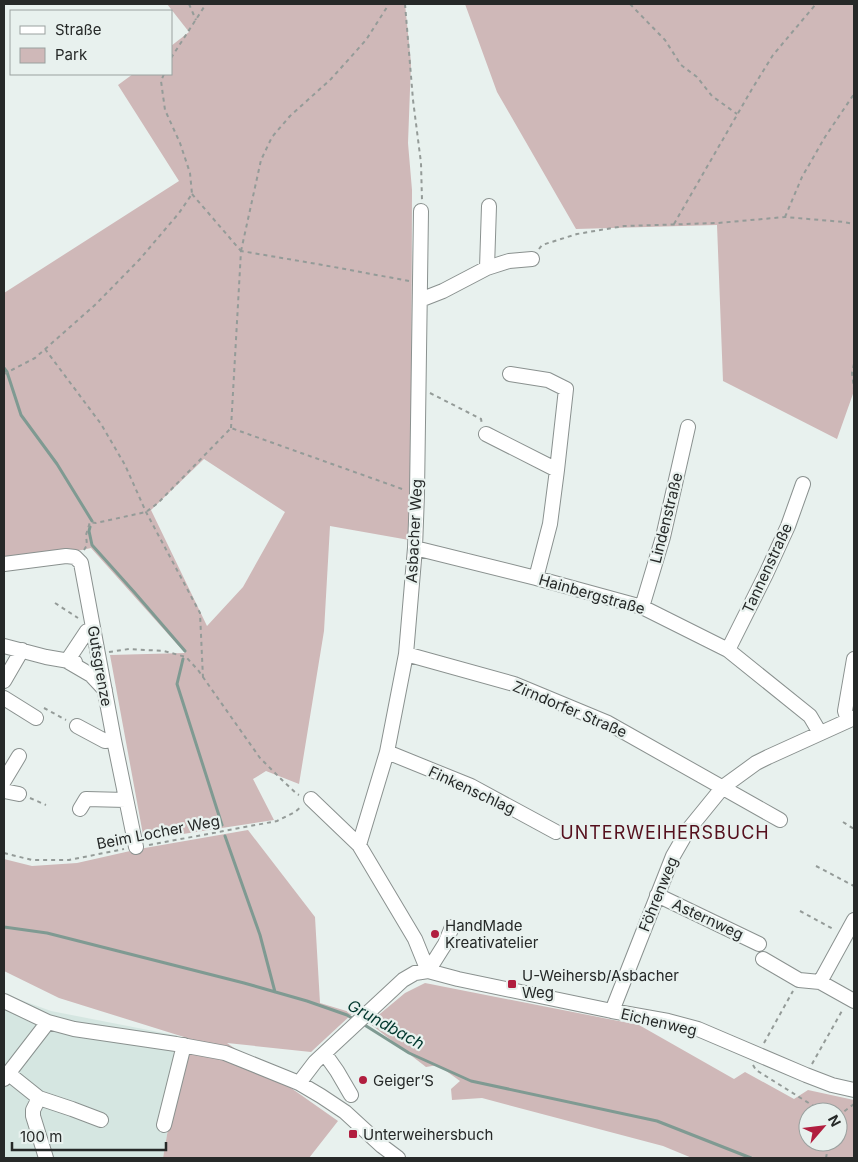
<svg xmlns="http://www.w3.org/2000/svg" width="858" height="1162" viewBox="0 0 858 1162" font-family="Inter,sans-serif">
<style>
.built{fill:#d5e6e1}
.green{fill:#cfb8b8;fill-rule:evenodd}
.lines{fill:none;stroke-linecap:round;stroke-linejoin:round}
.stream{stroke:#7f9a92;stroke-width:3}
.minor-casing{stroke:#8a918f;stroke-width:16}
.path{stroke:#949b98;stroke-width:2;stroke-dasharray:4 4;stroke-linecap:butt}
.minor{stroke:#fff;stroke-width:14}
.poi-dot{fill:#b11e3f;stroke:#e8f1ee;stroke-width:2}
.labels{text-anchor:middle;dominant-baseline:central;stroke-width:4.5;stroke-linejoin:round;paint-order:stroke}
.street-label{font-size:15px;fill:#262928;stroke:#e8f1ee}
.poi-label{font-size:15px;fill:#262928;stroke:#e8f1ee;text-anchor:start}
.water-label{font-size:16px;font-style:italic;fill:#00372d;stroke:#e8f1ee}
.quarter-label{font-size:18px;letter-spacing:1px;fill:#55101d;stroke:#e8f1ee}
</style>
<rect width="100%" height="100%" fill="#e8f1ee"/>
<!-- built -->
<path class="built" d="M4,994L51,1011L184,1037L163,1158H4Z"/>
<!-- green -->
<path class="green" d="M167,4H405L411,63L408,143L412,190L411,491L409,540L330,526L324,631L299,784L266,771L253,779L274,820L144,840L110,655L185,653L91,548L82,550L4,558V293L179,181L118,85L133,74H171V46L189,32ZM204,459L285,512L243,587L207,626L151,510Z
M465,4H854V391L837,439L723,381L717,225L576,229L497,92Z
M248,830L315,917L320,1003L353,1013L311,1052L227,1043L338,1121L309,1158H163L184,1037L59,998L4,971V859L32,866L77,863L139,849Z
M425,983L639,1025L734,1079L745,1072L794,1099L808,1090L854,1100V1158H692L663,1146L482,1098L452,1100L451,1089L460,1081L438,1065L426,1067L369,1023L405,993ZM808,1112H838V1142H808Z"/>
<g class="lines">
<!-- stream -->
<path class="stream" d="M4,368L7,372L21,415L57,464L92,521
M90,527L89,531L92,545L135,593L185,651
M183,659L177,684L222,825
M225,836L260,935L275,992
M4,927L47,933L244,983L307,1001L347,1015L355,1020
M363,1024L409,1053L471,1081L657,1121L751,1158"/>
<!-- minor casing -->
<g class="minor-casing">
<path id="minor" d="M487,268L489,206
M420,300L443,291L487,268L509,261L532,259
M510,374L548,380L566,389L557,470L550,524L536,578
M486,434L557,470
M415,548L536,578L642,607L728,650L810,716L820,733
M4,564L66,556L75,557L81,563L114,740L136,847
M642,607L663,537L688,427
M87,631L67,661L91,675L105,690
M4,646L46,657L75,662
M728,650L766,574L788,526L803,484
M406,654L514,684L608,723L780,820
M4,681L22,650
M4,698L36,718
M848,720L845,711L854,659
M77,726L105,741L114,740
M387,752L471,786L556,832
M4,781L19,756
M4,791L19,794
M311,799L359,845L415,939L428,971
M80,809L86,799L126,800
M359,845L387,752L406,654L415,548L417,494L421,211
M657,895L759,944
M854,920L820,982L854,1001
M763,959L799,980L820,982
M428,971L445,944L452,927
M4,1001L48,1022L74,1029L176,1044L225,1053L299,1083L321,1096L345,1112L382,1146L398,1158
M612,1011L673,856L688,830L723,787L756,763L768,757L854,718
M325,1054L337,1071L351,1095
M9,1074L39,1098L72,1109L101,1120
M4,1079L48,1022
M299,1083L315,1062L403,980L415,973L428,971L458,979L612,1011L668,1021L698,1029L806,1075L832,1085L854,1090
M39,1098L33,1110V1116L46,1158
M164,1125L184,1045"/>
</g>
<!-- path -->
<path class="path" d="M189,4L196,20
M405,4L413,100L421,163L422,200
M630,4L665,40L681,65L697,77L712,96L737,114
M171,58L206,4
M192,194L241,251
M785,217L802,177L825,137L854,94
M674,224L752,89L773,55L816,4
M539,249L542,245L577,234L624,226L718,223L785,217L844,222L854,224
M241,251L261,160L272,137L290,116L331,79L366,40L389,4
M45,349L101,424L125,465L146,512L200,613L203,678
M854,364L852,373L854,389
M4,374L35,358L96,304L140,259L179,213L192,194L190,173L180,143L165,110L161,81L164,74
M430,393L481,419L482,424
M231,428L241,251L323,265L409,281
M84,550L87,545L86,535L90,522L96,523L146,512L158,503L231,428L405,490
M55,603L78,618
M109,652L129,649L164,651L186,657L198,670L260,758L280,778L297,794L299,795
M44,708L66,720
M30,798L46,805
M843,822L854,829
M149,845L277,821L295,812L302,806
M4,853L32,860H69L124,849
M816,866L854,886
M800,911L835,930
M764,1043L793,991
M812,1064L843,1009
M753,1065L756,1070L823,1112
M838,1116L854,1104
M826,1158L829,1142"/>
<!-- minor -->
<use href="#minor" class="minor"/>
</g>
<!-- markers -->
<g class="poi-dot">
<circle cx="435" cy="934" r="5"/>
<rect x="507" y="979" width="10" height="10" rx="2.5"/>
<circle cx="363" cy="1080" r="5"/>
<rect x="348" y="1129" width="10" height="10" rx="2.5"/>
</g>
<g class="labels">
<!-- street labels -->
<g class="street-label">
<text transform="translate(666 518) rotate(-76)">Lindenstraße</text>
<text transform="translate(414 531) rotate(-87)">Asbacher Weg</text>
<text transform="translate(767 568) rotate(-65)">Tannenstraße</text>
<text transform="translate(592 594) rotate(16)">Hainbergstraße</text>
<text transform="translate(100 666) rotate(80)">Gutsgrenze</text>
<text transform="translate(570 709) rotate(23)">Zirndorfer Straße</text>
<text transform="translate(472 790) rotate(25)">Finkenschlag</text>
<text transform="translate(158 832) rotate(-11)">Beim Locher Weg</text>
<text transform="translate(658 894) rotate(-68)">Föhrenweg</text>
<text transform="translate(708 919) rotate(25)">Asternweg</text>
<text transform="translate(659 1022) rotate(13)">Eichenweg</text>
</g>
<!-- poi labels -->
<g class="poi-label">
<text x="445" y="925">HandMade<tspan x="445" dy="17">Kreativatelier</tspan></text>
<text x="522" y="975">U-Weihersb/Asbacher<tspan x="522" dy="17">Weg</tspan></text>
<text x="373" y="1080">Geiger’S</text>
<text x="363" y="1134">Unterweihersbuch</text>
</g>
<!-- water labels -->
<g class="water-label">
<text transform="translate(386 1024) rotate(29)">Grundbach</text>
</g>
<!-- quarter labels -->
<g class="quarter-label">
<text x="665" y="832">UNTERWEIHERSBUCH</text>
</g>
</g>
<!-- border -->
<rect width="858" height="1162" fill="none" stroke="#262928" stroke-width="10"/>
<!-- legend -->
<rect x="10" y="10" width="162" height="65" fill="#e8f1ee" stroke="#9aa19f"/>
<rect x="20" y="26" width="25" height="8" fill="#ffffff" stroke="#9aa19f"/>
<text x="55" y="35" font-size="15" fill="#262928">Straße</text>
<rect x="20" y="48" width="25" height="15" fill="#cfb8b8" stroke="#9aa19f"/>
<text x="55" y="60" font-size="15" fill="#262928">Park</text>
<!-- north arrow -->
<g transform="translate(823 1127) rotate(62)"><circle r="24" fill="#e8f1ee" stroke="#9aa19f"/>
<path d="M0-4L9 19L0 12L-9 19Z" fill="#b11e3f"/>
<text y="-8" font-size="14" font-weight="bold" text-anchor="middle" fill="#262928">N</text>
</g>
<!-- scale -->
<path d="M12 1142v8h154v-8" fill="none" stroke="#262928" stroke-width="2.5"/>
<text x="20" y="1142" font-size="15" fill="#262928" stroke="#e8f1ee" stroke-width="4" paint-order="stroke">100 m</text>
</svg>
